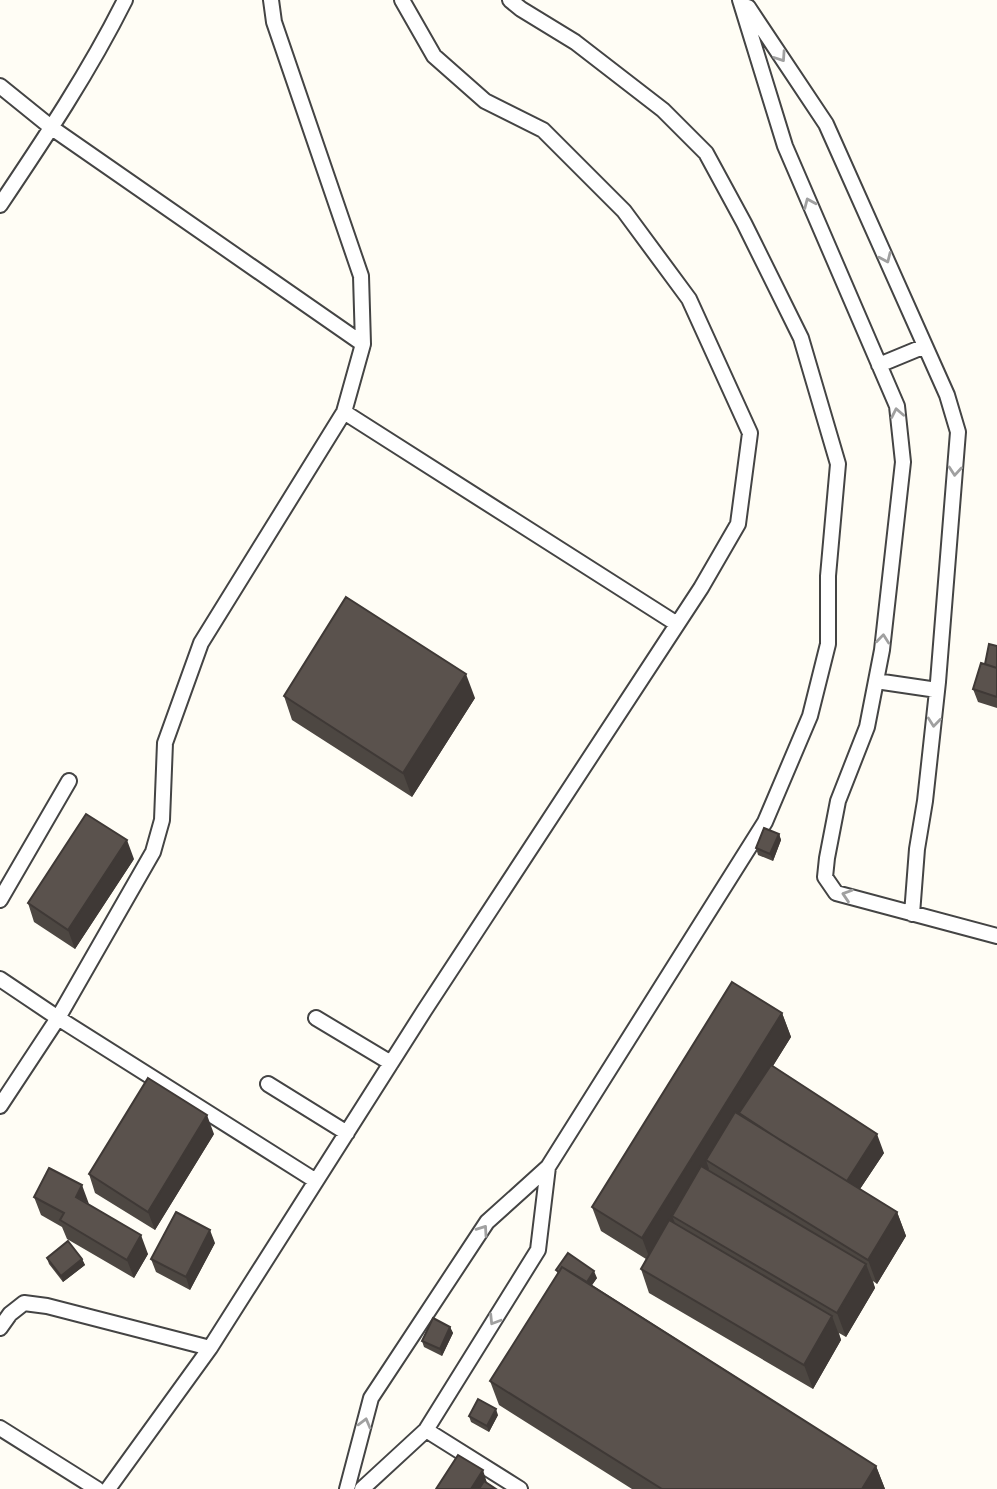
<svg xmlns="http://www.w3.org/2000/svg" width="997" height="1489" viewBox="0 0 997 1489" font-family="Georgia,serif">
<style>
.lines{fill:none;stroke-linecap:round;stroke-linejoin:round}
.service-casing{stroke:#444;stroke-width:18}
.service{stroke:#fff;stroke-width:14}
.wall{fill:#4d4742}
.shaded-wall{fill:#3f3936}
.building{fill:#5a524d;stroke:#3f3936;stroke-width:2}
.oneway{stroke:#a0a0a0}
</style>
<rect width="100%" height="100%" fill="#fffdf5"/>
<g class="lines">
<!-- service casing -->
<g class="service-casing">
<path id="service" d="M740,0L785,146L897,406L903,462L882,650L867,727L838,801L827,858L825,877L836,893L997,936
M748,7L826,124L947,395L958,432L938,682L925,801L917,849L912,914
M0,86L52,128L363,344
M0,205C45,138 89,72 125,0
M879,365L925,346
M344,412L677,624
M876,681L937,690
M0,900L69,781
M0,979L58,1018L153,852L162,820L165,743L201,643L344,412L363,344L361,276L274,22L271,0
M316,1018L391,1063
M268,1084L347,1133
M0,1106L58,1018L316,1181
M0,1328L10,1314L24,1303L47,1306L210,1348
M0,1428L97,1489
M426,1430L520,1489
M108,1489L210,1348L424,1011L701,588L738,524L750,433L689,299L624,211L543,130L485,101L434,56L402,0
M347,1489L371,1398L487,1222L548,1167L765,822L810,716L828,644V576L838,464L801,338L744,223L706,153L663,110L575,42L521,9L510,0
M362,1489L426,1430L538,1250L548,1167"/>
</g>
<!-- service -->
<use href="#service" class="service"/>
</g>
<!-- wall -->
<path class="wall" d="M997,646V708L978,702L973,689L985,664Z
M284,696L475,698L412,797L292,720Z
M779,834L781,840L773,861L758,855L756,848Z
M134,859L75,949L34,922L28,903Z
M782,1013L791,1037L773,1066L884,1153L860,1189L897,1212L906,1236L877,1284L873,1281L875,1288L846,1337L839,1333L841,1340L813,1389L649,1293L641,1269L646,1259L601,1231L592,1207Z
M214,1134L155,1230L95,1193L89,1174Z
M34,1197L89,1204L148,1254L134,1278L67,1239L62,1227L41,1215Z
M215,1243L190,1290L156,1272L151,1259Z
M47,1258L82,1259L85,1265L63,1282L49,1264Z
M556,1270L597,1278L592,1285L876,1466L885,1489H632L499,1405L490,1381L558,1274Z
M450,1327L453,1333L442,1356L424,1347L422,1341Z
M498,1415L489,1432L471,1422L469,1416Z"/>
<!-- shaded-wall -->
<path class="shaded-wall" d="M466,674L475,698L412,797L403,773Z
M779,834L781,840L773,861L770,854Z
M127,840L134,859L75,949L68,930Z
M782,1013L791,1037L742,1115L739,1113L741,1117L706,1160L709,1169L678,1219L672,1216L675,1223L651,1262L642,1238Z
M207,1115L214,1134L155,1230L148,1212Z
M877,1134L884,1153L852,1201L845,1182Z
M82,1185L89,1204L76,1197Z
M897,1212L906,1236L877,1284L868,1260Z
M210,1230L215,1243L190,1290L186,1277Z
M141,1235L148,1254L134,1278L127,1260Z
M82,1259L85,1265L63,1282L61,1276Z
M866,1264L875,1288L846,1337L837,1313Z
M594,1271L597,1278L585,1295L583,1289Z
M832,1316L841,1340L813,1389L804,1365Z
M450,1327L453,1333L442,1356L440,1349Z
M496,1409L498,1415L489,1432L487,1426Z
M876,1466L885,1489H862Z
M483,1470L487,1483L483,1489H471Z"/>
<!-- building -->
<path class="building" d="M346,597L466,674L403,773L284,696Z
M989,644L997,646V668L985,664Z
M981,663L997,668V697L973,689Z
M86,814L127,840L68,930L28,903Z
M764,828L779,834L770,854L756,848Z
M732,982L782,1013L642,1238L592,1207Z
M771,1065L877,1134L847,1181L780,1140L739,1113Z
M148,1078L207,1115L148,1212L89,1174Z
M735,1112L897,1212L868,1260L706,1160Z
M701,1166L866,1264L837,1313L672,1216Z
M49,1168L82,1185L76,1197L141,1235L127,1260L60,1220L64,1213L34,1197Z
M176,1212L210,1230L186,1277L151,1259Z
M669,1220L832,1316L804,1365L641,1269Z
M68,1241L82,1259L61,1276L47,1258Z
M568,1253L594,1271L587,1282L562,1267L559,1272L556,1270Z
M562,1267L876,1466L862,1489H662L490,1381Z
M433,1318L450,1327L440,1349L422,1341Z
M478,1399L496,1409L487,1426L469,1416Z
M458,1455L483,1470L471,1489H436Z
M484,1481L496,1489H479Z"/>
<!-- one-way arrows -->
<defs><path id="oneway-chevron" d="M-2-3.5L2.5 0L-2 3.5" fill="none" stroke-width="1.6" stroke-linecap="round" stroke-linejoin="round" transform="scale(1.75)"/></defs>
<g class="oneway">
<use href="#oneway-chevron" transform="translate(781 57) rotate(56)"/>
<use href="#oneway-chevron" transform="translate(809 203) rotate(-113)"/>
<use href="#oneway-chevron" transform="translate(886 258) rotate(66)"/>
<use href="#oneway-chevron" transform="translate(897 413) rotate(-101)"/>
<use href="#oneway-chevron" transform="translate(955 471) rotate(95)"/>
<use href="#oneway-chevron" transform="translate(883 639) rotate(-84)"/>
<use href="#oneway-chevron" transform="translate(934 722) rotate(96)"/>
<use href="#oneway-chevron" transform="translate(847 895) rotate(-162)"/>
<use href="#oneway-chevron" transform="translate(483 1230) rotate(-55)"/>
<use href="#oneway-chevron" transform="translate(494 1320) rotate(122)"/>
<use href="#oneway-chevron" transform="translate(365 1423) rotate(-75)"/>
</g>
</svg>
